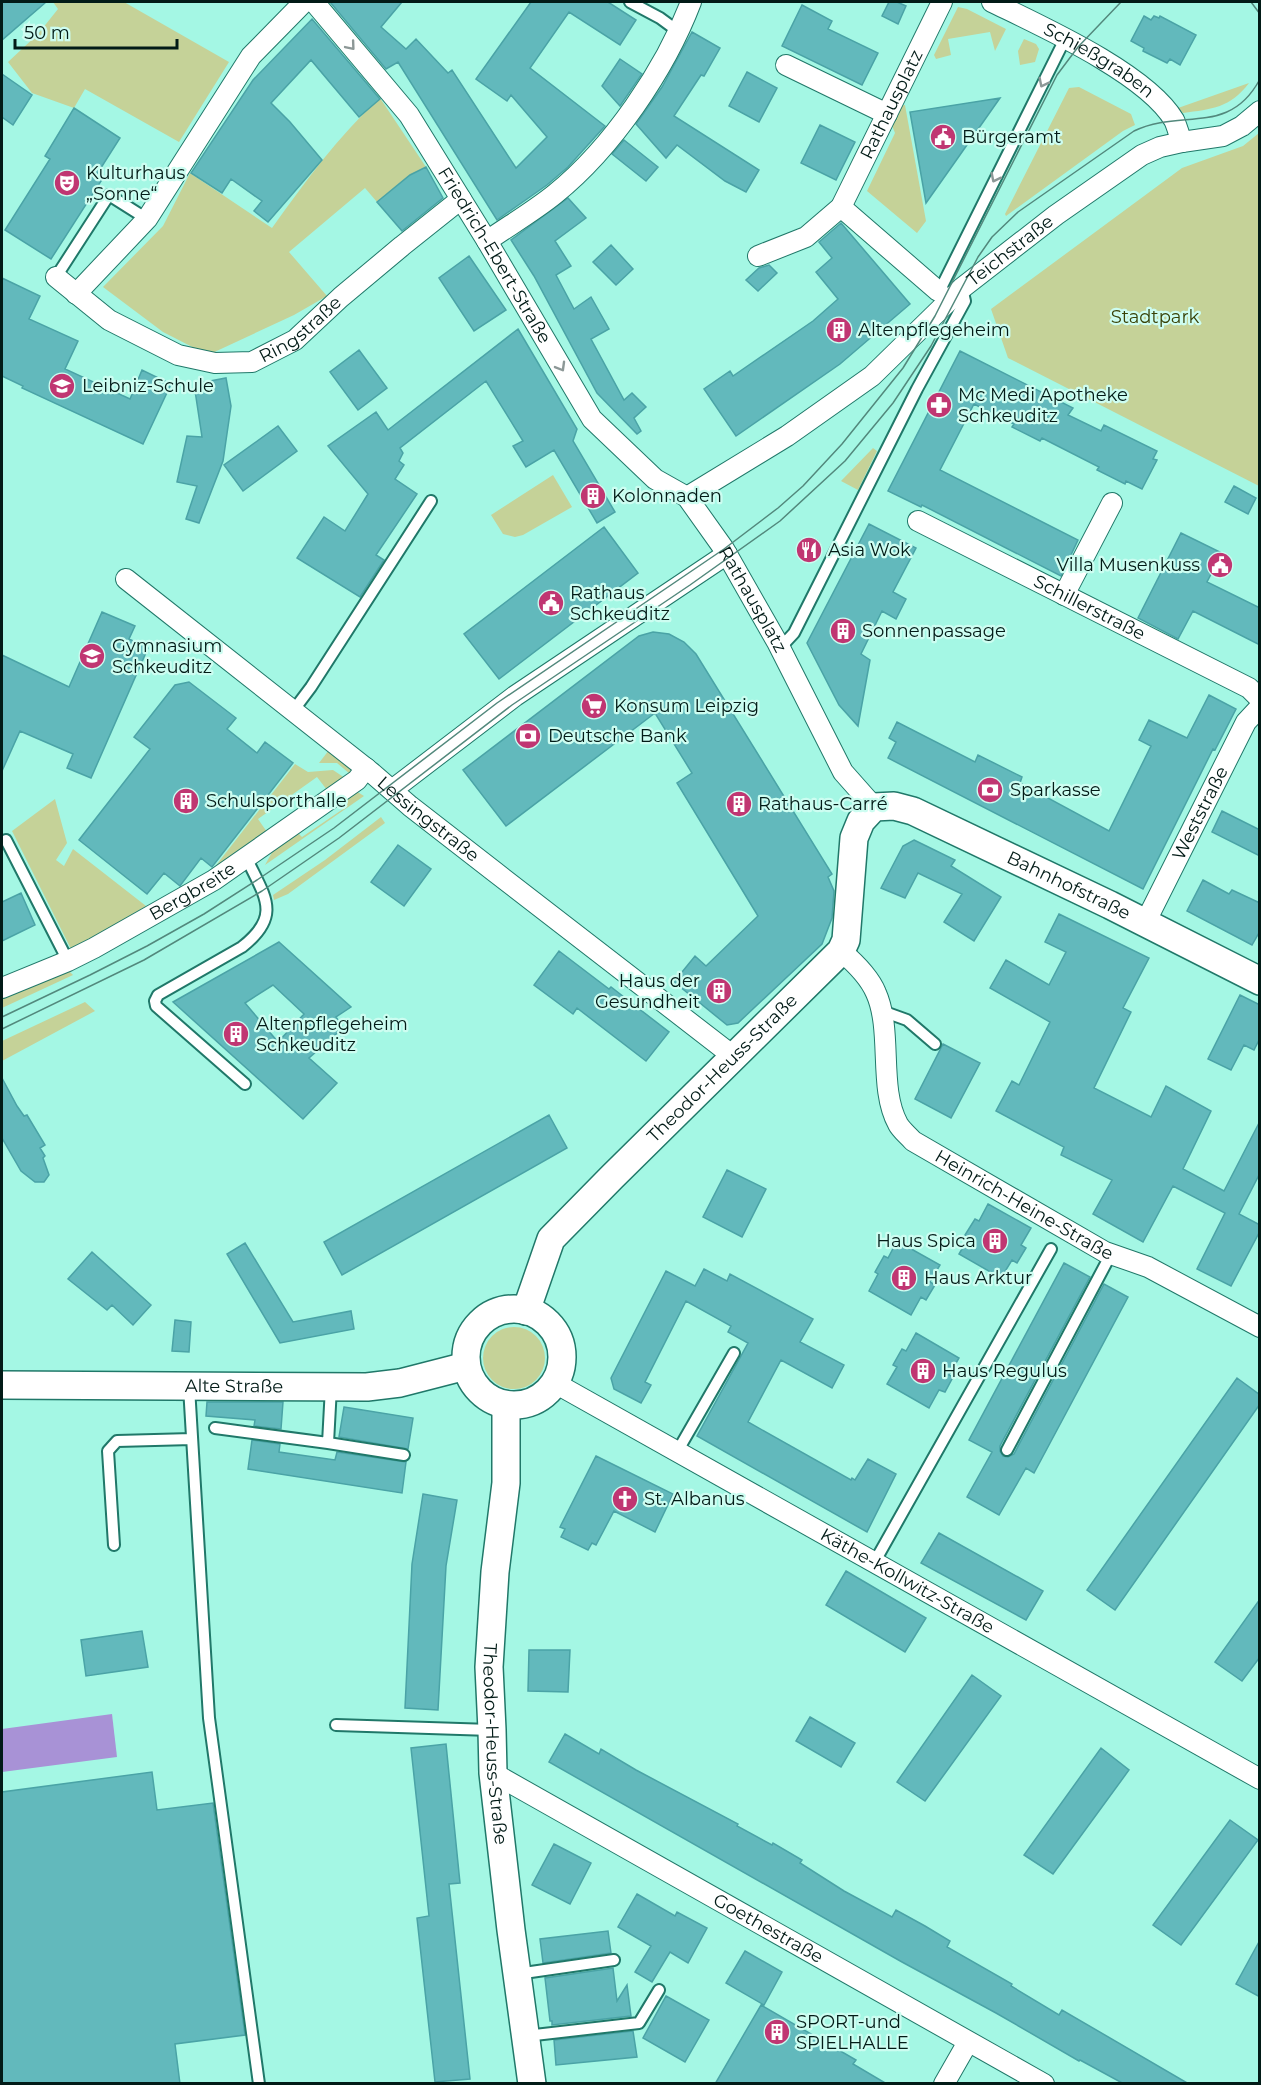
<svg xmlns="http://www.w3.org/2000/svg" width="1261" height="2085" viewBox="0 0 1261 2085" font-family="Montserrat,sans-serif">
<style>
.green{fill:#c5d298}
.water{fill:#a892d6}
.building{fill:#62b9bc;stroke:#4aa3a6;stroke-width:1.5;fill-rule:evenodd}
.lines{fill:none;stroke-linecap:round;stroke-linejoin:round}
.lane-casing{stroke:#207869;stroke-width:14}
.street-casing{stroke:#207869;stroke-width:22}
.secondary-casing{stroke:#207869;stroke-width:30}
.lane{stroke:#fff;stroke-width:10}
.street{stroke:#fff;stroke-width:20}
.secondary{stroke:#fff;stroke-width:27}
.tram{stroke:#52887c;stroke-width:1.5}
.oneway{stroke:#8d9897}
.labels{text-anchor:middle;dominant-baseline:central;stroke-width:4.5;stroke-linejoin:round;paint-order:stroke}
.street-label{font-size:18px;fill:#021b17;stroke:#cdfdf1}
.poi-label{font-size:18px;fill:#021b17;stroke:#cdfdf1;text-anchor:start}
.park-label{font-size:18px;fill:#384106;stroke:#cdfdf1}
</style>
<rect width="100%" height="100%" fill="#a4f7e4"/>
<!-- green -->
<path class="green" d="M53,2H124L229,62L179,142L85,89L74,108L32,93L8,62L38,34L58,9Z
M958,7L967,9L1006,29L995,51L990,32L948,39L951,55L936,59L934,55Z
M1024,39L1036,44L1039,49L1035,62L1020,65L1018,51Z
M1249,83C1230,108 1212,109 1183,113L1178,108Z
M1079,87L1131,114L1135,125L1123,131L1006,216L1005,214L1069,88Z
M380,98L426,167L410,175L377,202L365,188L289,252L327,296L294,315L208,355L163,332L103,287L163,226L190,173L272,228C305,182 338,136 380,98Z
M905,105L926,221L917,233L867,191L895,133L891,123L898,106Z
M1259,133V486L1008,358L991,309L1182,168L1243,146Z
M873,448L877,451L858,490L841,481Z
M553,475L572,507L523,535L515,537L503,534L491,515Z
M329,750L354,768L350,774L337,763H319Z
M295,764L308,772L333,770L345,778L327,790L317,777L258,819L267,832L214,868Z
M356,791L364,796L265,865L275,847L297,832L302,837L346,807L342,800Z
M55,799L67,843L56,860L64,866L73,849L146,906L72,951L12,831Z
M381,817L385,823L288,894L274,900L273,895L325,860Z
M69,971L73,975L2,1008V997Z
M85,1002L95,1011L2,1061V1041Z
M483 1358a31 31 0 1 1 62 0a31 31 0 1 1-62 0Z"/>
<!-- water -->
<path class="water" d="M112,1714L117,1757L2,1772V1729Z"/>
<!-- building -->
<path class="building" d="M2,2H46L2,40Z
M330,2H402L381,27L406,49L416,39L448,73L452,70L516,168L547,137L511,95L507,101L476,79L531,2H608L636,20L620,45L569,12L530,68L605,126L568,167L547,185L497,220L398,62L386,69Z
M889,2H897L906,6L898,24L882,16Z
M802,5L832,21L828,29L878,53L862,85L782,46Z
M1144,16L1151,20L1154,16L1159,18L1160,16L1196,35L1180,65L1170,59L1167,63L1143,51L1144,48L1131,41Z
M312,19L380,99L359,117L311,60L271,103L290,122L322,160L268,222L254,211L262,201L231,179L222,193L191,173L253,80Z
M692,32L720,48L704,76L701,75L674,116L759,170L746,192L725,181L677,145L666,158L636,124L662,87Z
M620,59L642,74L620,106L602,86Z
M747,72L777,88L759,122L729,106Z
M2,74L32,95L13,125L2,117Z
M1000,98L955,162L926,203L910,112Z
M74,108L120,138L97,174L103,178L51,259L5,230L50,159L45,156Z
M820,125L855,142L836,180L801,163Z
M624,140L658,167L646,181L612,154Z
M426,167L443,198L402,231L377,202L410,175Z
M568,198L586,218L555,241L571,266L556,275L574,309L591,297L609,329L591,339L624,400L632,393L646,407L634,418L641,431L637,434L597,393L534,276L511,240Z
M841,223L910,304L840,364L736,436L704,389L730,371L733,376L813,321L838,299L816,272L832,258L819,242Z
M611,245L633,269L616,285L593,262Z
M469,256L506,310L474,331L439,278Z
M769,265L777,273L758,291L746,280L759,268Z
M2,278L40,296L29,319L78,341L65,369L130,399L142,370L171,384L143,444L22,388L23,386L2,376Z
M518,329L577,429L573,441L615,512L597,523L554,450L526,467L513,446L523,441L486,381L400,448L403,453L399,461L404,465L395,479L417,494L376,555L384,560L360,597L297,558L324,517L345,531L368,494L328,446L376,412L388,430Z
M359,350L387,388L358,410L330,372Z
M960,351L1073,408L1068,415L1101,431L1104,425L1157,451L1153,459L1157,460L1142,489L1126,481L1125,484L1097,470L1099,467L1042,438L1040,441L1012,427L1014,424L974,404L940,470L1078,540L1061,576L922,505L921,507L888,491Z
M226,378L231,406L223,461L199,523L186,519L197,486L177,482L187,436L202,437L194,384Z
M278,426L297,451L243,491L224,465Z
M1234,486L1256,498L1248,514L1225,502Z
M869,524L916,548L893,592L906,599L896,619L882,611L861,654L870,660L858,726L839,705L807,643Z
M604,527L638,573L499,679L464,634Z
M1181,533L1222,553L1207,582L1260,608V645L1193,611L1178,639L1138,618Z
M799 549a11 11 0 1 1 22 0a11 11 0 1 1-22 0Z
M102,612L135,626L129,639L148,648L91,778L67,768L73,754L20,731L2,771V655L69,687Z
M653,632L669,634L684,642L696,654L832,874L828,877L834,891L832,918L822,944L738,1023L727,1025L674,982L695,956L706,966L758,916L677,783L692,773L655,713L506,826L463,770L639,636Z
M189,682L236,718L227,729L257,753L265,742L293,763L212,867L201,858L180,886L164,873L147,894L79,840L150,749L134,737L175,685Z
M1209,695L1236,709L1215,750L1213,749L1143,889L888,758L896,742L889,738L897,722L975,762L978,755L1022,777L1020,783L1109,831L1151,746L1139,740L1149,720L1187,738Z
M1222,811L1260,830V856L1212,832Z
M914,840L955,860L951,866L1001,897L974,941L944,922L962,894L918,873L905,898L881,888L903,846Z
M398,845L431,869L404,906L371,882Z
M1203,880L1229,894L1232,890L1260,903V931L1252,945L1187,911Z
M21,893L35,925L2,941V902Z
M1059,914L1149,958L1123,1008L1131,1012L1094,1088L1151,1117L1166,1086L1211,1111L1183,1169L1224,1191L1260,1121V1173L1239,1214L1260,1225V1231L1231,1286L1197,1269L1225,1213L1173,1186L1143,1242L1093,1214L1112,1180L1061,1155L1064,1147L996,1111L1012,1081L1019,1085L1050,1022L990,988L1006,960L1049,985L1066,952L1045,942Z
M279,942L351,1007L336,1017L343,1028L309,1058L337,1083L303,1119L173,1002ZM273,985L304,1014L278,1042L245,1003Z
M559,951L609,989L611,987L669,1032L646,1061L577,1008L573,1014L534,985Z
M1240,995L1260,1005V1038L1254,1050L1244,1045L1231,1070L1208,1059Z
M943,1044L980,1063L951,1118L915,1099Z
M2,1078L17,1106L24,1116L27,1115L45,1145L40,1148L45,1156L43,1158L49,1175L44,1182H35L21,1171L2,1138Z
M549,1115L567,1148L342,1275L324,1242Z
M727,1170L766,1189L742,1237L703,1217Z
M988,1204L1031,1228L1021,1245L1026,1248L1017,1263L1012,1260L1001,1278L959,1254L969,1237L965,1235L975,1219L979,1221Z
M897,1241L940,1265L930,1282L935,1285L926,1300L921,1297L911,1315L869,1291L878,1274L875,1272L884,1256L888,1258Z
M245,1243L293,1322L351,1311L354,1329L280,1343L227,1254Z
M92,1252L151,1305L133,1325L112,1305L107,1310L68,1279Z
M1064,1263L1090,1277L1000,1446V1451L1003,1456L1008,1457L1014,1454L1104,1284L1128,1297L1034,1473L1026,1468L999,1515L967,1497L992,1452L969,1440Z
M704,1269L727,1281L730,1274L813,1319L800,1342L844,1365L832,1388L781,1360L748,1422L851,1480L852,1478L855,1480L868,1459L896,1474L867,1532L697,1436L748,1343L728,1332L731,1326L686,1301L645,1382L651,1385L641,1403L614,1389L611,1378L666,1271L695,1286Z
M175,1320L191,1322L189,1352L172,1351Z
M916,1333L959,1358L949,1375L953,1377L945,1392L939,1390L929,1408L887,1384L897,1367L893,1365L902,1349L906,1351Z
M1237,1378L1260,1395V1404L1115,1610L1087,1590Z
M207,1402H283L281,1429L254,1426L255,1420L206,1416Z
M344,1407L413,1418L408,1449L339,1437Z
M252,1440L280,1444L279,1452L335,1460L337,1452L406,1462L402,1493L248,1469Z
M596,1456L673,1494L655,1532L614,1511L596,1545L592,1543L588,1550L561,1537L565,1529L560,1527Z
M423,1494L457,1500L446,1566L438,1710L405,1708L412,1564Z
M939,1533L1043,1591L1026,1620L921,1563Z
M846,1571L926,1618L905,1652L826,1605Z
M1260,1599V1657L1242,1681L1215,1662Z
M142,1631L148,1667L86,1676L81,1640Z
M529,1650H570L568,1692L528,1691Z
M972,1675L1001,1696L925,1801L897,1782Z
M810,1717L855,1743L841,1767L796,1741Z
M565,1734L599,1754L601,1749L636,1770L738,1824L737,1826L772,1845L773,1843L802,1860L800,1863L844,1891L892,1917L896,1910L925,1926L950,1941L947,1947L1012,1984L1011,1986L1059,2015L1062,2010L1189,2084H1124L1080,2060L1079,2061L996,2013L902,1962L549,1762Z
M446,1744L460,1883L449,1884L470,2079L435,2082L417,1918L429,1916L411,1748Z
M1101,1748L1129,1770L1053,1874L1024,1855Z
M152,1772L157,1810L213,1803L245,2035L175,2044L180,2084H2V1792Z
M1230,1820L1258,1840L1181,1945L1153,1925Z
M554,1844L591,1863L570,1904L532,1885Z
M637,1894L675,1916L677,1912L707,1928L688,1963L670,1952L652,1982L635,1972L651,1946L618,1927Z
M608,1931L611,1953L543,1963L540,1939Z
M1260,1940V1997L1236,1984Z
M745,1951L782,1972L764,2005L726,1983Z
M613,1968L617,2001L627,1985L631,2016L552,2025V2021H550L545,1978Z
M666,1996L709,2020L685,2062L643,2038Z
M761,2005L856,2060L853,2064L887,2084H715Z
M633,2031L637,2057L556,2065L554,2040Z"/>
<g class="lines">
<!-- lane casing -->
<g class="lane-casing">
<path id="lane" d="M630,2L660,18L679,32
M56,277L109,195L147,219
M938,294L1065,39
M780,648L794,633L917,389L965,301L962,288
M293,711L311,687L431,501
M6,840L68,961
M882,1011L907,1020L935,1044
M245,1084L156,1006L155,1001L158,995L242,947C283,915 264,896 246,857
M189,1387L209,1718L259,2084
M331,1387L328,1443L404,1455
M215,1428L328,1443
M1007,1450L1111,1254
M677,1452L734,1353
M114,1545L108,1451L117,1441L192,1439
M874,1563L1051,1249
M336,1725L491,1730
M517,1974L614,1960
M526,2036L639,2023L659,1990"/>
</g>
<!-- street casing -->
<g class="street-casing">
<g id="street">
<path id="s1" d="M314,2L409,115L487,241L592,419L655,479L687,497L724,549L777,642L843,772L874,807"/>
<path id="s2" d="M992,2C1041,26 1146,73 1174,120C1177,126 1179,135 1182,142"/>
<path d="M786,65L887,114"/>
<path d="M841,207L938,291"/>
<path d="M487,241C510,225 534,211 555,194C612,148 665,70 691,2"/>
<path id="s3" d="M758,256L806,237L841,207L942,2"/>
<path id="s4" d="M56,277L109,320L178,355L215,363L252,362L295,340L341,297L402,246L461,199"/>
<path d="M76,294L147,219L251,56L304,2"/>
<path id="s5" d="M687,497L787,436L872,376L962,288L1056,215L1142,155L1160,147L1182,142L1223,136L1242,126L1260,111"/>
<path id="s6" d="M918,521L1249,688L1260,699"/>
<path id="s7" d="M126,579L372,773L410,806L495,872L733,1056"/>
<path d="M1064,595L1112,503"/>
<path d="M392,790L515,696L727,554"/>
<path id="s8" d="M1145,923L1246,722L1260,707"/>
<path id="s9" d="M841,951C854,962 869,976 876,993C893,1031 878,1088 898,1124C901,1130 908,1135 913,1141L1105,1252L1148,1267L1260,1327"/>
<path id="s10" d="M2,988L68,961L94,948L214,880L357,780L366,768"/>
<path id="s11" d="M555,1383L1260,1779"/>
<path id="s12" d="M493,1773L1044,2084"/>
<path d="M944,2084L968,2042"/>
</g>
</g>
<!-- secondary casing -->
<g class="secondary-casing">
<g id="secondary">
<circle cx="514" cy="1357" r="48"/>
<path id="s13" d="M526,1311L551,1239L612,1177L841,951L846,940L854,838L861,821L874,807L894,806L913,811L1110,905L1260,981"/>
<path id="s14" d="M2,1385L367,1387L400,1383L466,1366"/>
<path id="s15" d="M506,1405V1483L495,1572L489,1667L492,1730L493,1773L511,1930L532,2084"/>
</g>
</g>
<!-- lane -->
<use href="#lane" class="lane"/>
<!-- street -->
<use href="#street" class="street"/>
<!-- secondary -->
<use href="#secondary" class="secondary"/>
<!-- tram -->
<path class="tram" d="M1251,2L1260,14
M2,1017L90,975L147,946L204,914L257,880L334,828L497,703L724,549L778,508L803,486L842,444L903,368L935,316L1057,75L1078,47L1121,2
M2,1029L144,960L262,891L339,838L512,705L690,585L780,521L845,461L893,403L931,346L978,257L992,237L1018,212L1134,131C1181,108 1229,137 1260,79"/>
</g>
<!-- one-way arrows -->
<defs><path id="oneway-chevron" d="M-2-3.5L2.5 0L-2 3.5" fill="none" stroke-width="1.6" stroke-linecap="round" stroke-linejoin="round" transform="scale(1.5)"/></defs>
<g class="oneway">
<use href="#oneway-chevron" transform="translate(351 46) rotate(50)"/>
<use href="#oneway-chevron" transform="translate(1043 83) rotate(117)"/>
<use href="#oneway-chevron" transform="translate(995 178) rotate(117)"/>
<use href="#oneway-chevron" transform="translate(561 367) rotate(60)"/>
</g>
<!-- icons -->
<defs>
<g id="civic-disc" transform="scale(1.35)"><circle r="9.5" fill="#c03672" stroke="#cdfdf1"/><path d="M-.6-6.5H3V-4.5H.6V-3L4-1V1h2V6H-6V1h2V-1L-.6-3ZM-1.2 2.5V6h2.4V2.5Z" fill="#fff"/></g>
<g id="theatre-disc" transform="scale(1.35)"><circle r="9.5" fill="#c03672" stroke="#cdfdf1"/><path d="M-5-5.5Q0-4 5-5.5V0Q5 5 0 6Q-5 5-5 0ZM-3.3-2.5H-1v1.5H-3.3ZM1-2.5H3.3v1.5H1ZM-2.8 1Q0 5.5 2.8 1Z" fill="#fff"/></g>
<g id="building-disc" transform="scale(1.35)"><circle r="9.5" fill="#c03672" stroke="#cdfdf1"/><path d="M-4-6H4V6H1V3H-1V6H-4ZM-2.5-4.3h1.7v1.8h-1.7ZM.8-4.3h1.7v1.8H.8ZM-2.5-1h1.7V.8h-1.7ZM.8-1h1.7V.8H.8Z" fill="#fff"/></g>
<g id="school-disc" transform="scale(1.35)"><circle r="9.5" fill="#c03672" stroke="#cdfdf1"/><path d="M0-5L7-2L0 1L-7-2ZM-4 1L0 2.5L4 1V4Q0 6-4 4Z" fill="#fff"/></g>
<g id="pharmacy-disc" transform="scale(1.35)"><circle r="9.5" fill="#c03672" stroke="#cdfdf1"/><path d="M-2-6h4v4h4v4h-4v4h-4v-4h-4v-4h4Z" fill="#fff"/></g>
<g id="restaurant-disc" transform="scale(1.35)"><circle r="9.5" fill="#c03672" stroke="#cdfdf1"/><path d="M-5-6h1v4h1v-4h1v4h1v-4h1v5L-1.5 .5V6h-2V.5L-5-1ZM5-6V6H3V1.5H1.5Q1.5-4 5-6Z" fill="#fff"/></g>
<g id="supermarket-disc" transform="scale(1.35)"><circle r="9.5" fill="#c03672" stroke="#cdfdf1"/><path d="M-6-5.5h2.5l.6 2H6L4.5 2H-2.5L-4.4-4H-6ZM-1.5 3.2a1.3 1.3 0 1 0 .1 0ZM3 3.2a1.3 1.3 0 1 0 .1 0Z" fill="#fff"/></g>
<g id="bank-disc" transform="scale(1.35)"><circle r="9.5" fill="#c03672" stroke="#cdfdf1"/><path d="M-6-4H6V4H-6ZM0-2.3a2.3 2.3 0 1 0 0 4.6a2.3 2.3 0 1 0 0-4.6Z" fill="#fff"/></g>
<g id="church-disc" transform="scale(1.35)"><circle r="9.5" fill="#c03672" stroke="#cdfdf1"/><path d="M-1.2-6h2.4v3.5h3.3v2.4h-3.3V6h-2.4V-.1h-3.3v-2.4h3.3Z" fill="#fff"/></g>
</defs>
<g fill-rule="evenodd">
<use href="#civic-disc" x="943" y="137"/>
<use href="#theatre-disc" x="67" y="183"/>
<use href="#building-disc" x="839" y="330"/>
<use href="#school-disc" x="62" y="386"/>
<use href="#pharmacy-disc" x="939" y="405"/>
<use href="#building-disc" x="593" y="496"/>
<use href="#restaurant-disc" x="809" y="550"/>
<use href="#civic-disc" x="1220" y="565"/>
<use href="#civic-disc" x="551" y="603"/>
<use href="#building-disc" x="843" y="631"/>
<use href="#school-disc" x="92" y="656"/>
<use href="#supermarket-disc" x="594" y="706"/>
<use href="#bank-disc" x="528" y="736"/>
<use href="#bank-disc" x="990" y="790"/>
<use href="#building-disc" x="186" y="801"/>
<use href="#building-disc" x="739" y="804"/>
<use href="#building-disc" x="719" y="991"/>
<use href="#building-disc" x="236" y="1034"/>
<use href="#building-disc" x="995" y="1241"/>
<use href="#building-disc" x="904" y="1278"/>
<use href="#building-disc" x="923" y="1371"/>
<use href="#church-disc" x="625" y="1499"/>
<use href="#building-disc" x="777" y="2032"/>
</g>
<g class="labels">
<!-- street labels -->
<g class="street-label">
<text stroke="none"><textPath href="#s2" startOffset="122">Schießgraben</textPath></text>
<text stroke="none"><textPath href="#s3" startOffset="212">Rathausplatz</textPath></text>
<text stroke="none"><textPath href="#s5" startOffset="408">Teichstraße</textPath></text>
<text stroke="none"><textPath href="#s1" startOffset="312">Friedrich-Ebert-Straße</textPath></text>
<text stroke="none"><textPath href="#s4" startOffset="279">Ringstraße</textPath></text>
<text stroke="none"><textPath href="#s1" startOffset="748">Rathausplatz</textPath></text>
<text stroke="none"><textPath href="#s6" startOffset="192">Schillerstraße</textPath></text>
<text stroke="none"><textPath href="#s8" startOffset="123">Weststraße</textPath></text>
<text stroke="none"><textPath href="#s7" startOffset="386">Lessingstraße</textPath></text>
<text stroke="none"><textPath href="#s13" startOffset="849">Bahnhofstraße</textPath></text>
<text stroke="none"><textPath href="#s10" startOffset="214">Bergbreite</textPath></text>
<text stroke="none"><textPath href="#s13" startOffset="318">Theodor-Heuss-Straße</textPath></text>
<text stroke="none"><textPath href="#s9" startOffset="340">Heinrich-Heine-Straße</textPath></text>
<text stroke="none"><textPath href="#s14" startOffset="232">Alte Straße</textPath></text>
<text stroke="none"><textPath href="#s11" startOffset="404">Käthe-Kollwitz-Straße</textPath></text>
<text stroke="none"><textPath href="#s15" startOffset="340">Theodor-Heuss-Straße</textPath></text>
<text stroke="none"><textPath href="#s12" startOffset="316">Goethestraße</textPath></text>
</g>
<!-- poi labels -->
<g class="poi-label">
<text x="962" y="137">Bürgeramt</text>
<text x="86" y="173">Kulturhaus<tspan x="86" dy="21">„Sonne“</tspan></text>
<text x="858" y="330">Altenpflegeheim</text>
<text x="82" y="386">Leibniz-Schule</text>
<text x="958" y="395">Mc Medi Apotheke<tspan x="958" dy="21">Schkeuditz</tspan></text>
<text x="612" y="496">Kolonnaden</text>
<text x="828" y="550">Asia Wok</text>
<text x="1200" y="565" text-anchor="end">Villa Musenkuss</text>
<text x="570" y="593">Rathaus<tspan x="570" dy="21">Schkeuditz</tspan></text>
<text x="862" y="631">Sonnenpassage</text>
<text x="112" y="646">Gymnasium<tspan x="112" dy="21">Schkeuditz</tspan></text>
<text x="614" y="706">Konsum Leipzig</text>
<text x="548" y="736">Deutsche Bank</text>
<text x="1010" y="790">Sparkasse</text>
<text x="206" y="801">Schulsporthalle</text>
<text x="758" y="804">Rathaus-Carré</text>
<text x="700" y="981" text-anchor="end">Haus der<tspan x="700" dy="21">Gesundheit</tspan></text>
<text x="256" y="1024">Altenpflegeheim<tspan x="256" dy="21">Schkeuditz</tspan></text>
<text x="976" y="1241" text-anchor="end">Haus Spica</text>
<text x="924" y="1278">Haus Arktur</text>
<text x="942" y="1371">Haus Regulus</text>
<text x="644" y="1499">St. Albanus</text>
<text x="796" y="2022">SPORT-und<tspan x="796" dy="21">SPIELHALLE</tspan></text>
</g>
<!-- park labels -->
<g class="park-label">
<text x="1155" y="317">Stadtpark</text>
</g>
</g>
<!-- border -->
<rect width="1261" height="2085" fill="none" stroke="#021b17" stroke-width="6"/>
<!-- scale -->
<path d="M15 39v9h162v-9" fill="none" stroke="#021b17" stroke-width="3"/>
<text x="24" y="39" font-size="18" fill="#021b17" stroke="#cdfdf1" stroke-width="4.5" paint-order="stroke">50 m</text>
</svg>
